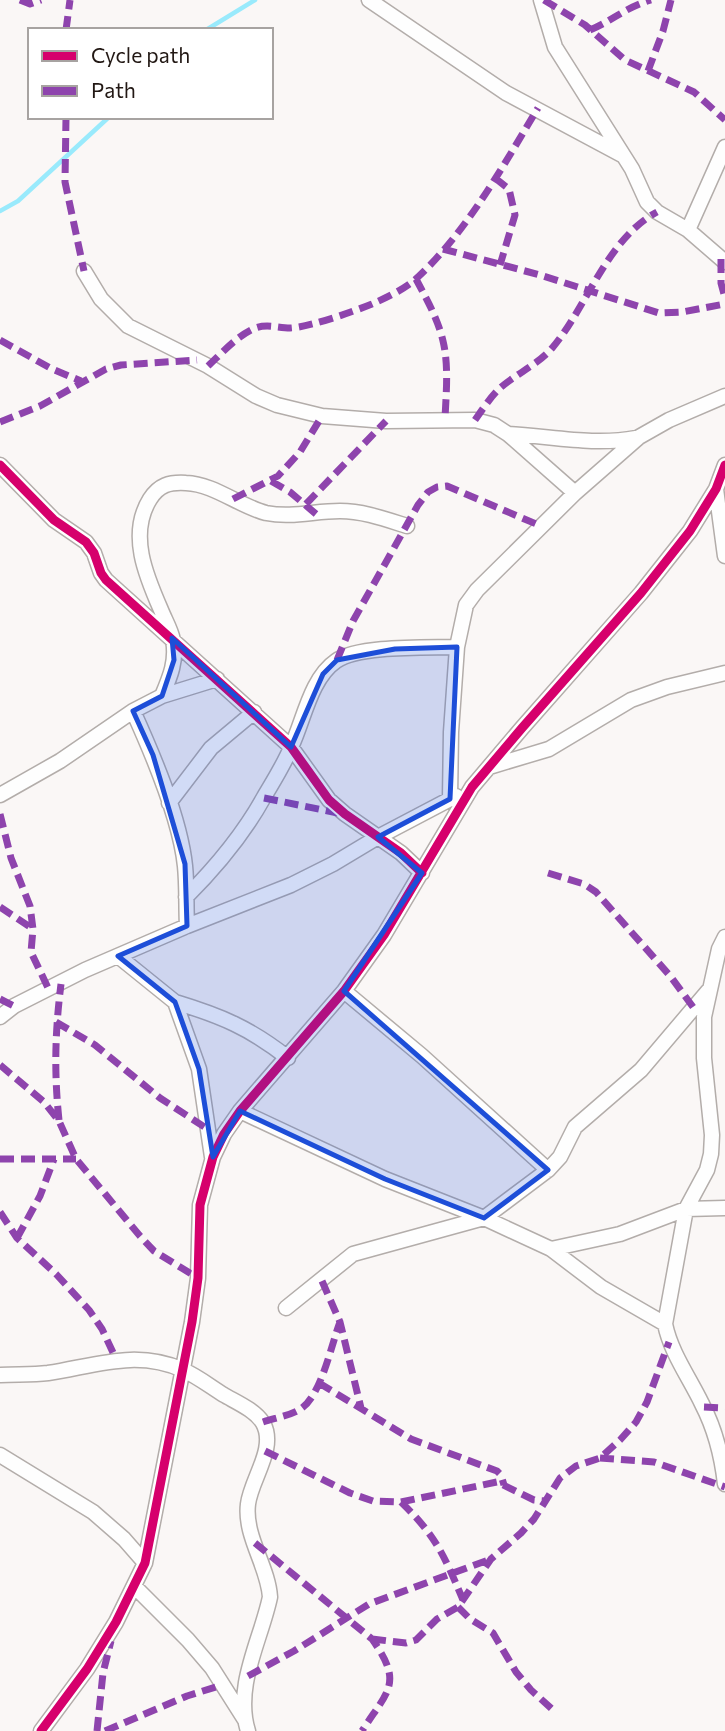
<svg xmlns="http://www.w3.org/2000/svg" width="725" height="1731" viewBox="0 0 725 1731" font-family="Commissioner,sans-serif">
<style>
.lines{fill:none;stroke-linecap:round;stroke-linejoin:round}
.stream{stroke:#99eafc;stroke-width:4.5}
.minor-casing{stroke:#b3adaa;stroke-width:17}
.minor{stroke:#fefefe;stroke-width:14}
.quiet{stroke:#8e44ad;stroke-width:7;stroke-dasharray:14 7;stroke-linecap:butt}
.cycleway-casing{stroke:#fff;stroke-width:13}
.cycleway{stroke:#d6006c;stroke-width:9}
.marked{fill:#1d4ed8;fill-opacity:0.2;stroke:#1d4ed8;stroke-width:5;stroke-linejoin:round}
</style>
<rect width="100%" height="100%" fill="#faf7f6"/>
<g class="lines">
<!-- stream -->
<path class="stream" d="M206,30L255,0
M0,211L18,201L109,117"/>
<!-- minor casing -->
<g class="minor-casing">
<path id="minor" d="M369,0L506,93L622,155
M541,0L555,47L632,169L647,202L657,212L688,230L725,262
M688,230L725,147
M84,271L101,299L128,326L208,366L256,396L277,405L322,416L386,421L475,420L494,425L508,434L575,493
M508,434C551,436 593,446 636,438
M0,465L54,520L86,542L94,553L101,573L106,580L291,747L329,800L345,814L401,853L422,873
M716,489L725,556
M162,696C170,677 177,661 173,640C171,630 165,620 161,610C146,576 128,534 150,499C159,485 169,482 186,483C214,484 239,506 266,513C292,518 314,511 340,511C363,511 385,519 407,526
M133,711C153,755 180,818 185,866C187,885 186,906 187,926
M489,767L549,749L631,700L667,687L725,673
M0,795L60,761L133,711L162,696L217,679
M450,799L451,732L457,647L466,605L477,590L575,493L639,437L669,420L725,396
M169,803L211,748L254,712
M186,897C217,866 243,835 264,797C274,780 285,763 292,745C304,719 311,678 336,661C359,645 428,648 457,647
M725,937L719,949L704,1017V1058L712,1135L711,1154L707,1170L686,1209L665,1324C671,1353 689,1377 702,1404C715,1429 722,1457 725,1484
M118,956L175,1002L199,1069L212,1157
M344,991L422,1056L548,1170
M175,1002C221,1016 250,1028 288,1058
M0,1017L14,1006L85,970L187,926L291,885L333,864L378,837L456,796
M240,1111L385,1179L484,1218L551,1249L601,1287L665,1324
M551,1249L620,1234L686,1209L725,1208
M286,1308L353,1254L484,1218L548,1170L560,1157L575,1127L641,1070L708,991
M0,1375C16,1374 32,1375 48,1373C95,1366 136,1349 183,1370C197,1376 211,1387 224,1395C236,1402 255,1410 263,1423C277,1448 251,1479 248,1504C244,1536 268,1566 270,1597C261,1640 234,1686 248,1731
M0,1455L93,1512L124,1539L145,1563
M135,1587L188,1640L212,1668L245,1720
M41,1731L87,1669L116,1622L145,1563L192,1322L198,1278L200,1205L213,1157L224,1134L240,1111L344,991L384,935L472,787L522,728L641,593L690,531L716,489L725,465"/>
</g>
<!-- minor -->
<use href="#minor" class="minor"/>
<!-- quiet -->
<path class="quiet" d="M20,0L30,4L41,0
M544,0L585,25L625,60L694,92L725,120
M66,30L70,0
M590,30C612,21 626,7 651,0
M648,71L663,31L671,0
M66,117L65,182L84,271
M495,178L509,189L515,215L500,265
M443,249L540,275L659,313L682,312L725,304
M721,259V283L725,298
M416,279C426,298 438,319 443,341C449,366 446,394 445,419
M0,340L52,369L81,381
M208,366C222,353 236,337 253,329C266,323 277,328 290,328C310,327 352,312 372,304C386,298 407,288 418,277C468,230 503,166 538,108
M475,420C482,410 490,398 498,390C515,374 538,365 553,347C588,305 607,239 657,212
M0,422L40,406L106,369L121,365L197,360
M271,481L290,492L316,514
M233,499L278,476L300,452L322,416
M306,504L386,421
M337,660L353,621L418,505L428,492L437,487L447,486L541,526
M264,798L338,813
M0,814L11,858L30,906L33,929L31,952L49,990
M548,873L584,884L596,892L671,977L693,1007
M0,907L33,929
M0,999L14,1006
M56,1022L95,1045L160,1098L209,1130
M0,1065L44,1102L59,1121L76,1159L140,1236L154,1251L198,1278
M59,1120C54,1073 55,1032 61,984
M0,1159H76
M0,1212L17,1238L56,1274L89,1310L102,1329L116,1359
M17,1238L40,1196L54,1159
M322,1281L340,1322L361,1408
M319,1383L411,1439L497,1471L501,1475L504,1485
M704,1407L725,1408
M263,1422C275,1418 288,1416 299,1410C321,1398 331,1345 340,1322
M265,1451L350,1493L373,1501L401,1502L497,1482L534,1500L546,1501
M600,1458L654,1462L725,1487
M401,1502C436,1536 444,1555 463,1600
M255,1543L372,1639C404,1684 388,1690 362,1731
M458,1607L470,1619L493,1633L516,1672L531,1690L553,1710
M372,1639L406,1643L416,1640L437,1619L458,1607L491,1559L521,1533L534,1519L560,1478L576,1466L600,1458L620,1440L636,1422L647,1402L669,1342
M248,1676L294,1651L369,1604L491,1559
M97,1731L103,1673L111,1641
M105,1731L187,1696L222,1685"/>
<!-- cycleway casing -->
<g class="cycleway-casing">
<path id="cycleway" d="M0,465L54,520L86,542L94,553L101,573L106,580L291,747L329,800L345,814L401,853L422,873
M41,1731L87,1669L116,1622L145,1563L192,1322L198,1278L200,1205L213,1157L224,1134L240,1111L344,991L384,935L472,787L522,728L641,593L690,531L716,489L725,465"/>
</g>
<!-- cycleway -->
<use href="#cycleway" class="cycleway"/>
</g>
<!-- marked area -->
<path class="marked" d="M172,638L291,747L323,674L337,660L395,649L457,647L450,799L378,837L422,873L344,991L548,1170L484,1218L385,1179L240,1111L213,1157L199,1069L175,1002L118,956L187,926L185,864L153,755L133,711L162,696L174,660Z"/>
<!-- legend -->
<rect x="28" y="28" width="245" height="91" fill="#ffffff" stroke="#a7a3a1" stroke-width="2"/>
<rect x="42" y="51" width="35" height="10" fill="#d6006c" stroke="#a7a3a1" stroke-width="2"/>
<text x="91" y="63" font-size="21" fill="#221814">Cycle path</text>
<rect x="42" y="86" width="35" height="10" fill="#8e44ad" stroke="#a7a3a1" stroke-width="2"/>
<text x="91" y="98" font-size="21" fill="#221814">Path</text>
</svg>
